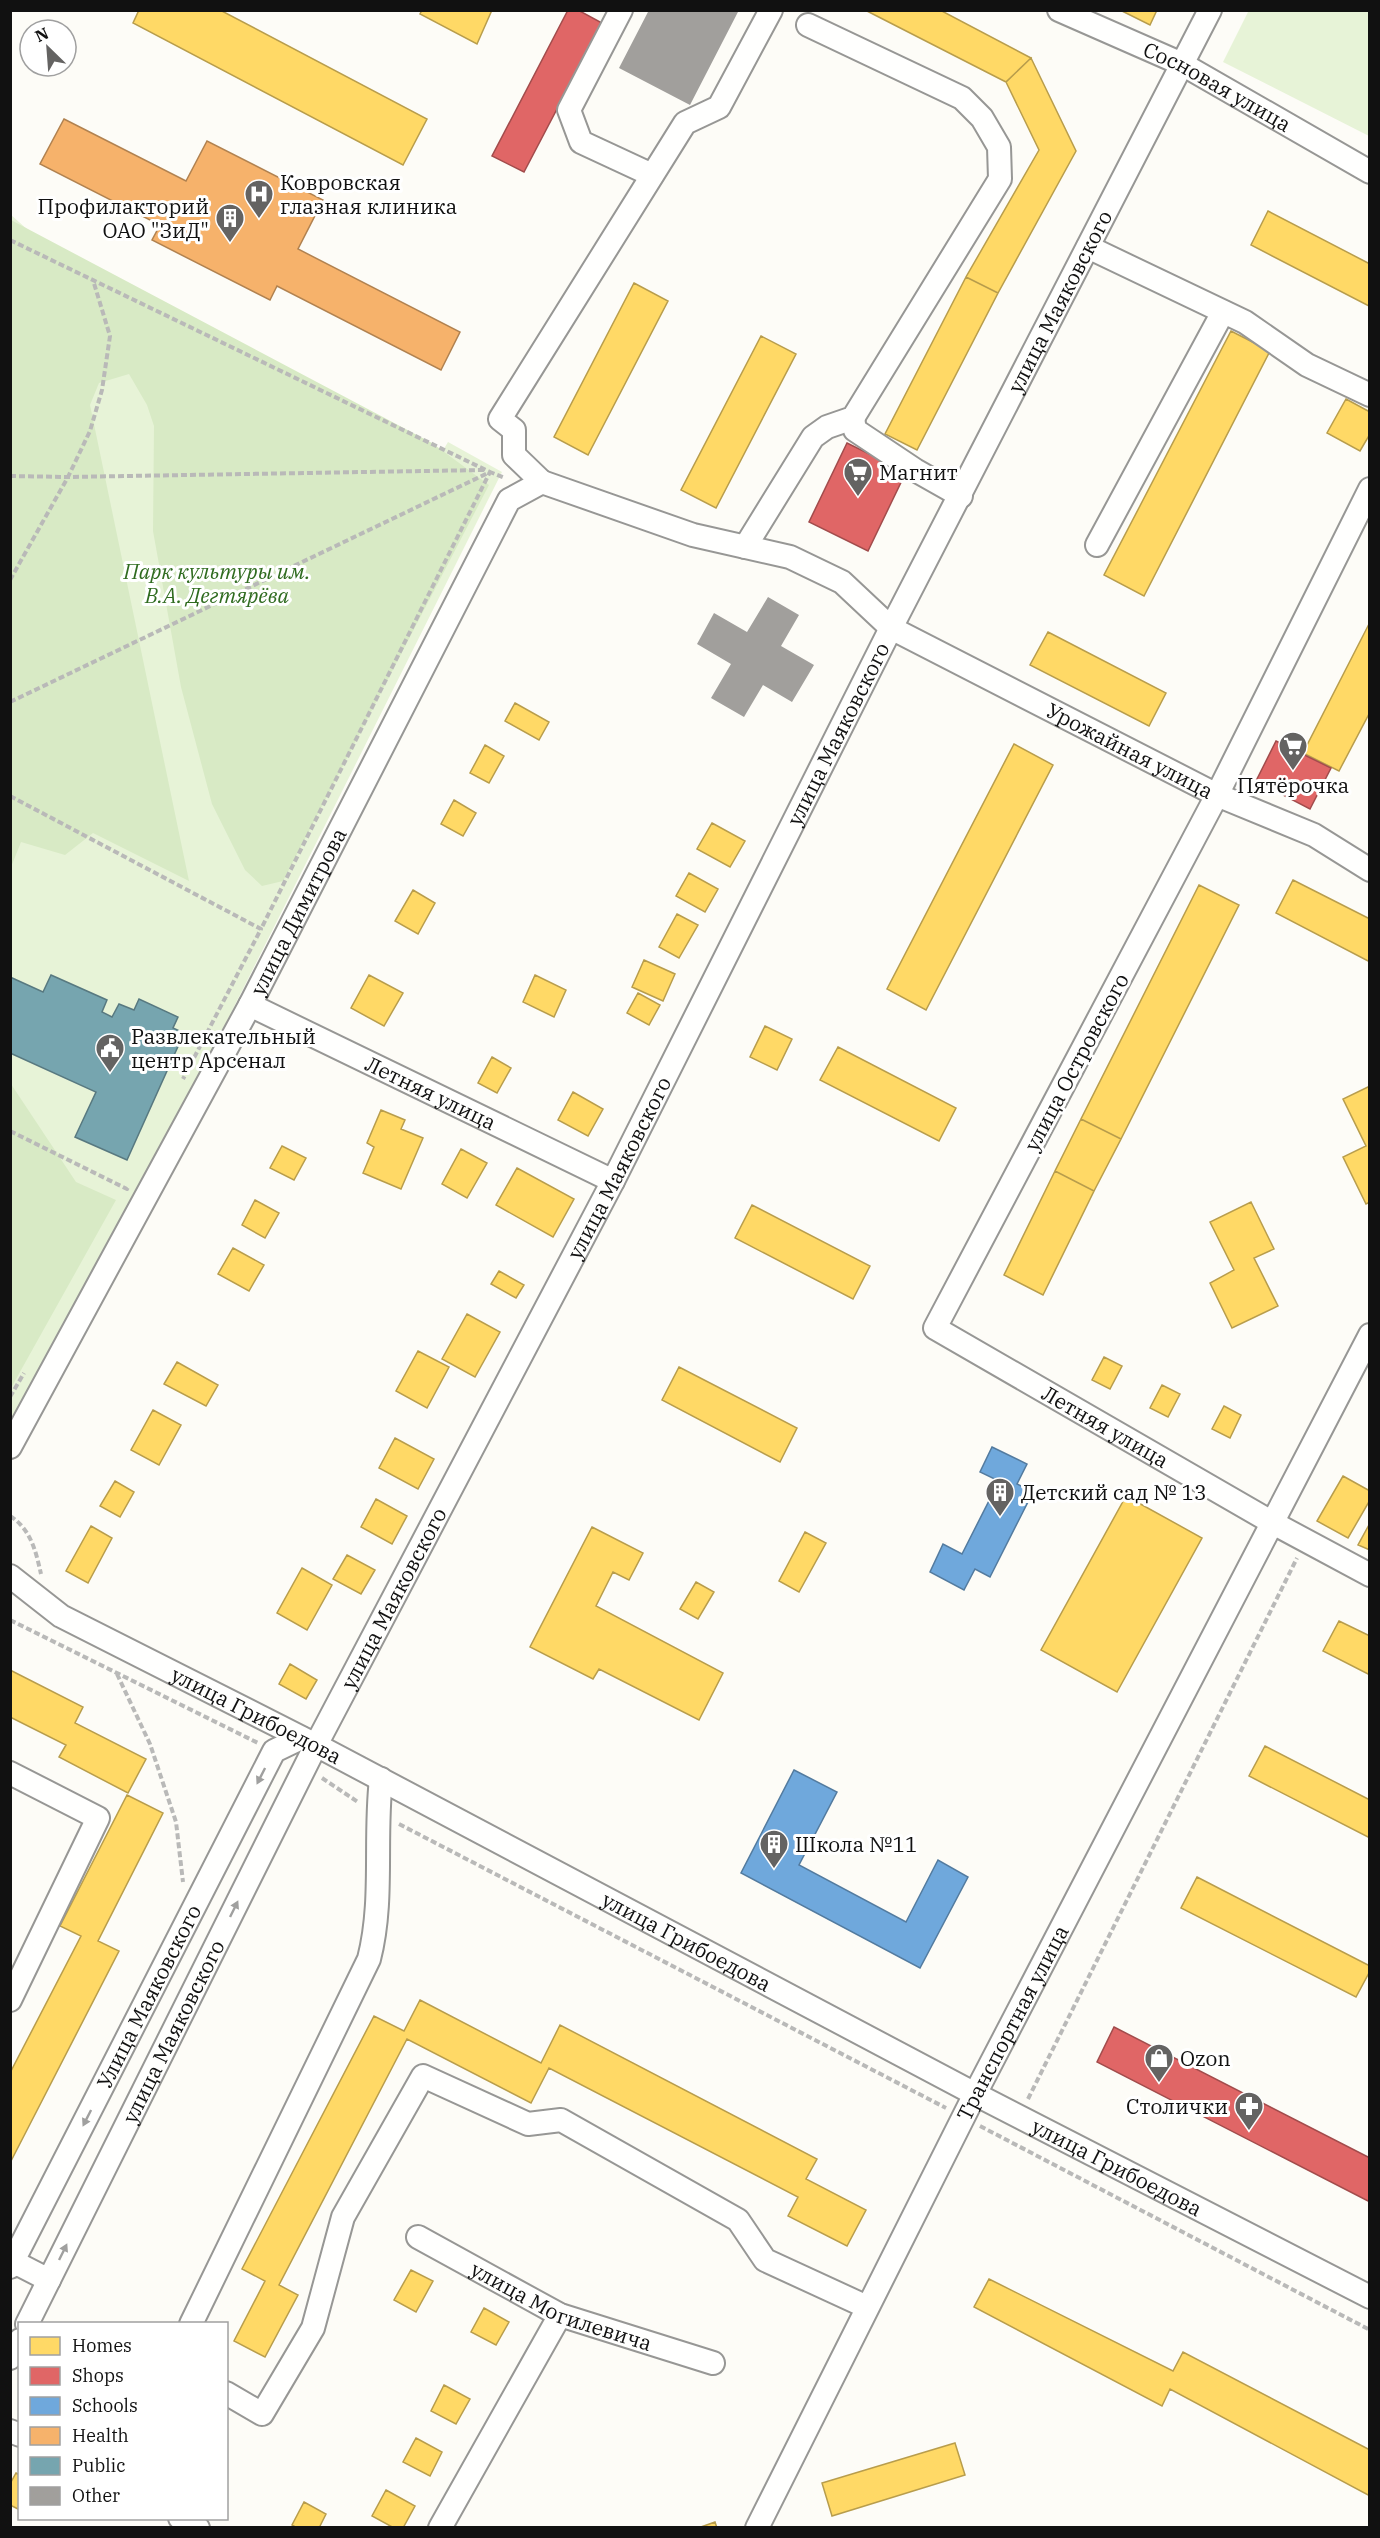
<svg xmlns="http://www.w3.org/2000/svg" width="1380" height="2538" viewBox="0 0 1380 2538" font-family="'IBM Plex Serif',serif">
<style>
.green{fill:#e7f3d7}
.forest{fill:#d8eac5}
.homes{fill:#ffd966;stroke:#b89d4c;stroke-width:1.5}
.shops{fill:#e06666;stroke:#a24c4c;stroke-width:1.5}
.schools{fill:#6fa8dc;stroke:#537b9f;stroke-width:1.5}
.health{fill:#f6b26b;stroke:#b18250;stroke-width:1.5}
.public{fill:#76a5af;stroke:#587980;stroke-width:1.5}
.building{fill:#a19f9c}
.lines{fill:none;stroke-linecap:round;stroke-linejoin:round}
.minor-casing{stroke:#979795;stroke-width:26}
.path{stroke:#b9b9b8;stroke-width:4;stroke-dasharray:6 3;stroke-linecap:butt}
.minor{stroke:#fffffe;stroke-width:22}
.oneway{fill:#a0a09f}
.labels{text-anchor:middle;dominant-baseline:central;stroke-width:6;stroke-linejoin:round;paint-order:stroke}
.street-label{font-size:21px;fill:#111;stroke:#fff}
.poi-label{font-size:21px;fill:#111;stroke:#fff;text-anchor:start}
.park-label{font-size:21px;font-style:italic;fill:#2f6b1f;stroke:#fff}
</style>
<rect width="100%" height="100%" fill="#fdfcf7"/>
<!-- green -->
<path class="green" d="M1249,10L1369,11V136L1223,62Z
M10,214L84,280L435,464L448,442L502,472L230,1015L14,1428L10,1426Z"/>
<!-- forest -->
<path class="forest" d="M11,220L432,443L489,485L283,881L262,886L245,870L212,804L181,687L153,531L154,426L147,405L129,374L99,383L90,405L189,881L93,833L65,855L21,842L11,867Z
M11,1084L76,1182L116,1200L11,1388Z"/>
<!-- homes -->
<path class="homes" d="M139,10H220L427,119L403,165L133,23Z
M422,10H492L477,44L420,14Z
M865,10H940L1031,58L1006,82Z
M1120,10H1157L1150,25Z
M1031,58L1076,151L998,293L966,277L1039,150L1006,82Z
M1268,211L1370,264L1369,306L1251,245Z
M966,277L998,293L917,450L885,434Z
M634,283L668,301L588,455L554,437Z
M1231,331L1270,351L1144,596L1104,575Z
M761,336L796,354L716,508L681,490Z
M1346,399L1370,412V434L1360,451L1327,433Z
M1370,622V712L1339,771L1303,753Z
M1048,632L1166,693L1149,726L1030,665Z
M515,703L549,722L539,740L505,721Z
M1014,744L1053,765L926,1010L887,989Z
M485,745L504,756L489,783L470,773Z
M454,800L476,813L463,836L441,824Z
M712,823L745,841L730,867L697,849Z
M689,873L718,889L705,912L676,896Z
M1293,880L1370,919V962L1276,913Z
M1199,885L1239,905L1121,1139L1081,1119Z
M413,890L435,903L418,934L395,921Z
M677,914L698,925L679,958L659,947Z
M644,960L675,974L663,1001L632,987Z
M369,975L403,993L384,1026L351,1008Z
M535,975L566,990L554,1017L523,1002Z
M638,993L660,1005L649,1025L627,1013Z
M765,1026L792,1039L777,1070L750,1057Z
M838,1047L956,1108L939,1141L820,1080Z
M492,1057L511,1068L497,1093L478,1083Z
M1370,1086V1202L1366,1204L1343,1157L1366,1146L1343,1099Z
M573,1092L603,1109L588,1136L558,1120Z
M381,1110L405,1120L401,1129L423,1138L401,1189L363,1173L374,1147L367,1143Z
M1081,1119L1121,1139L1094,1191L1055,1171Z
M282,1146L306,1158L294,1180L270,1168Z
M461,1149L487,1163L467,1198L442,1184Z
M517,1168L574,1199L553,1237L496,1205Z
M1055,1171L1094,1191L1043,1295L1004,1275Z
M255,1200L279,1213L265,1238L242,1225Z
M1251,1202L1274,1249L1254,1258L1278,1306L1232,1328L1210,1283L1234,1270L1210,1222Z
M752,1205L870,1266L853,1299L735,1238Z
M233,1248L264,1265L249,1291L218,1274Z
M499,1271L524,1285L516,1298L491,1284Z
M467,1314L500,1332L475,1377L442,1359Z
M418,1351L449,1367L427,1408L396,1391Z
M1104,1357L1122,1366L1110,1389L1092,1380Z
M177,1362L218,1385L206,1406L164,1384Z
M679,1367L797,1428L780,1462L662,1400Z
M1162,1385L1180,1394L1168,1417L1150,1408Z
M1224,1406L1241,1415L1230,1438L1212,1429Z
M153,1410L181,1425L159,1465L131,1450Z
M395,1438L434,1459L418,1489L379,1468Z
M1343,1476L1370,1491V1500L1348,1538L1317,1521Z
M115,1481L134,1492L120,1517L100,1506Z
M1126,1496L1202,1538L1117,1692L1041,1650Z
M376,1499L407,1516L392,1544L361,1527Z
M1370,1523V1550L1358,1545Z
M91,1526L112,1538L88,1583L66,1571Z
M592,1527L643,1553L629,1580L613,1572L596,1606L723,1673L699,1720L599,1669L593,1679L530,1647Z
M805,1532L826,1543L799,1592L779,1581Z
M347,1555L375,1570L361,1594L333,1579Z
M302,1568L332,1585L307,1630L277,1613Z
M696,1582L714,1592L698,1619L680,1609Z
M1339,1621L1370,1636V1675L1323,1651Z
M290,1664L317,1680L306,1699L279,1684Z
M10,1670L83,1707L75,1723L146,1759L128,1793L59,1757L66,1745L10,1717Z
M1265,1746L1370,1800V1838L1249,1776Z
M127,1795L163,1813L98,1941L119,1951L10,2163V2073L81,1936L60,1926Z
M1197,1877L1370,1966V1971L1356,1997L1181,1908Z
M420,2000L541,2063L560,2025L817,2159L806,2179L866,2210L847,2246L788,2216L798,2197L549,2068L531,2103L407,2039L279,2285L298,2295L265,2357L234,2341L265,2281L242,2269L374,2016L404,2031Z
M411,2270L433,2281L416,2312L394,2300Z
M989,2279L1173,2371L1183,2352L1370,2450V2496L1170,2389L1162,2406L974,2307Z
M484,2308L509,2322L496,2345L471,2332Z
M444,2385L470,2399L456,2424L431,2411Z
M416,2438L442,2452L430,2476L403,2462Z
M955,2443L965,2475L832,2516L822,2483Z
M16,2473L20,2475V2510L10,2505V2484Z
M386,2490L415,2506L403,2528H394L372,2516Z
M304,2502L326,2514L319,2528H297L292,2525Z
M715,2522L717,2528H698Z"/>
<!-- shops -->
<path class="shops" d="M568,10H578L602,23L524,172L492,156Z
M847,443L906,472L868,551L809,522Z
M1276,741L1331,768L1310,809L1256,781Z
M1114,2027L1370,2158V2202L1097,2062Z"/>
<!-- schools -->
<path class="schools" d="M992,1447L1027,1464L1017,1484L1033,1492L990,1577L975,1569L964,1590L930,1572L943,1544L962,1554L999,1481L980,1472Z
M794,1770L837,1792L799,1865L906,1922L938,1860L968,1877L920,1968L741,1873Z"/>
<!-- health -->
<path class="health" d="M64,119L186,181L207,141L323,200L298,249L460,332L441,370L277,286L270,300L152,240L160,225L40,164Z"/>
<!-- public -->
<path class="public" d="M51,975L107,1000L102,1012L112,1017L119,1004L134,1010L139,999L178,1017L173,1028L184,1033L127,1160L75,1137L96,1092L10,1053V977L43,992Z"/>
<!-- building -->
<path class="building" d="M649,10H739L690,105L619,68Z
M768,597L799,615L781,646L814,665L792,702L763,685L744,717L711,698L731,664L697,644L714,613L747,632Z"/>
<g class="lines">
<!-- minor casing -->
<g class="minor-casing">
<g id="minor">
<path d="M621,10L569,110L581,142L652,175"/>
<path id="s1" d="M1059,10L1182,64L1370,172"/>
<path d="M1088,247L1245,322L1307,365L1370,395"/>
<path d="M853,418L855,430L915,470L961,496"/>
<path d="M542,482L514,455V430L500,419L685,123L719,107L771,10"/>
<path id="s2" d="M1370,489L1217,795L935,1328L1273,1523L1370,1575"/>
<path d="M1097,545L1223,312"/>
<path d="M745,547L813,437L827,427L853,418L1000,179L999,147L982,118L962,98L808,25"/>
<path id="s3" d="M250,1005L613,1181"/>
<path id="s4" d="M10,1447L250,1005L509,500L542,482L693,535L790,557L842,582L891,628L1217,795L1314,835L1370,870"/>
<path id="s5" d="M10,1576L61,1616L316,1745L975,2094L1370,2297"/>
<path d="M10,1773L98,1818L10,2000"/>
<path id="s6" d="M418,2237L560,2315L713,2363"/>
<path d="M10,2260L49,2280"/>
<path id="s7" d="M10,2267L274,1751L301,1738"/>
<path id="s8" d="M27,2324L316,1745L613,1181L891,628L1210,10"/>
<path d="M191,2324L369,1959C384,1901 374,1839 381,1779"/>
<path d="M10,2358L20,2340"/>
<path d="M226,2393L262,2414L313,2328L343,2217L423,2076L528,2124L561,2120L738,2220L765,2260L867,2307"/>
<path d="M10,2431L20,2435"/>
<path d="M180,2518L198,2528"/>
<path d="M440,2528L560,2315"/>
<path id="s9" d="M757,2528L975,2094L1370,1335"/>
</g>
</g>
<!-- path -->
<path class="path" d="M10,240L490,472L261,929
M10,476L68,477L484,470
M10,580L68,477L90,431L102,390L110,336L93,280
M10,702L490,472L505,478
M10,796L261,929L183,1079
M10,1131L127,1189L128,1187
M10,1397L24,1373
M10,1516C31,1529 36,1552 41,1574
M10,1620L258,1743
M117,1674L150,1744L176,1822L183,1882
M322,1778L358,1802
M399,1824L946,2108
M1028,2099L1297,1558
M980,2126L1370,2330"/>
<!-- minor -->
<use href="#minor" class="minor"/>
</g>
<!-- one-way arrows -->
<defs><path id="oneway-solid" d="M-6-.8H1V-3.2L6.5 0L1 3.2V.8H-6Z" transform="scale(1.5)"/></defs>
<g class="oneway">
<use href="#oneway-solid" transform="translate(261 1776) rotate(117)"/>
<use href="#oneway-solid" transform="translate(234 1909) rotate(-64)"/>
<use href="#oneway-solid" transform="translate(87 2118) rotate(117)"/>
<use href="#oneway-solid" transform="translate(63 2252) rotate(-64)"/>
</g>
<!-- icons -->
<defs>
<g id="hospital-pin" transform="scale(1.5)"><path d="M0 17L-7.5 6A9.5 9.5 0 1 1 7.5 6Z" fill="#646362" stroke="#fff"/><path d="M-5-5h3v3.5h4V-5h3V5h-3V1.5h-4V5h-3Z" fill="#fff"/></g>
<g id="building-pin" transform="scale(1.5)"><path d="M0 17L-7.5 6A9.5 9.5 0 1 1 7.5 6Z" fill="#646362" stroke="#fff"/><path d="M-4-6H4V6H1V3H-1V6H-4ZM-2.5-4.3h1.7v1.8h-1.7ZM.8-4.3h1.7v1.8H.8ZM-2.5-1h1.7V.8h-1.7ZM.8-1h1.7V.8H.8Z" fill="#fff"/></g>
<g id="supermarket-pin" transform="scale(1.5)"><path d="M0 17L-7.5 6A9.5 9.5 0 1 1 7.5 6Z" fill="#646362" stroke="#fff"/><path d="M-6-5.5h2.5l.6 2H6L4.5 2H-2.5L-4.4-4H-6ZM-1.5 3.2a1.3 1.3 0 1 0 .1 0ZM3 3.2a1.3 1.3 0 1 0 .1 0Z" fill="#fff"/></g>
<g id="civic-pin" transform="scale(1.5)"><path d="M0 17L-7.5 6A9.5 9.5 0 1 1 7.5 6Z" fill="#646362" stroke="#fff"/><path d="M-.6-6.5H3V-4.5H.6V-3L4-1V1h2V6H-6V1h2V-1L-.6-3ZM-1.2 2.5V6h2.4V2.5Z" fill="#fff"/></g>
<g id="shop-pin" transform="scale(1.5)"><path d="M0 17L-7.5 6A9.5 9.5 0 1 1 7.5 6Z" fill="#646362" stroke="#fff"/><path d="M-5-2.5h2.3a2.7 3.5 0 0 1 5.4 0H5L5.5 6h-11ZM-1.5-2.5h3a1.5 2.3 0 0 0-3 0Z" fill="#fff"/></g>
<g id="pharmacy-pin" transform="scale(1.5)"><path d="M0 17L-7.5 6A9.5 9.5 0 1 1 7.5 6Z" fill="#646362" stroke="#fff"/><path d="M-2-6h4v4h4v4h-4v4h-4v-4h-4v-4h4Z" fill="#fff"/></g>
</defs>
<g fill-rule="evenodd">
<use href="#hospital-pin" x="259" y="194"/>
<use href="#building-pin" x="230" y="218"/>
<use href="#supermarket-pin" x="858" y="472"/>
<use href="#supermarket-pin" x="1293" y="746"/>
<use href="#civic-pin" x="110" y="1048"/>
<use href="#building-pin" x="1000" y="1492"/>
<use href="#building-pin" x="774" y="1844"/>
<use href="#shop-pin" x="1159" y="2058"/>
<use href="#pharmacy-pin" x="1249" y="2106"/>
</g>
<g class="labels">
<!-- street labels -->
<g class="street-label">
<text stroke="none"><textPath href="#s1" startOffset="176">Сосновая улица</textPath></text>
<text stroke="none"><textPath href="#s8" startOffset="2271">улица Маяковского</textPath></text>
<text stroke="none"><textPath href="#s8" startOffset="1785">улица Маяковского</textPath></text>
<text stroke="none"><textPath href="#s4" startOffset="1761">Урожайная улица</textPath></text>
<text stroke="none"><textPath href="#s4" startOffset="608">улица Димитрова</textPath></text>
<text transform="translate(1076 1062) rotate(-62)">улица Островского</text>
<text stroke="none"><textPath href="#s3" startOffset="201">Летняя улица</textPath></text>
<text stroke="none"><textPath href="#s8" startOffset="1299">улица Маяковского</textPath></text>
<text stroke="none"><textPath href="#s2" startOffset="1142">Летняя улица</textPath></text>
<text stroke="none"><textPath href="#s8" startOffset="813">улица Маяковского</textPath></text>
<text stroke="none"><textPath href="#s5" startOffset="284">улица Грибоедова</textPath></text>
<text stroke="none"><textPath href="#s5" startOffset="770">улица Грибоедова</textPath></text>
<text stroke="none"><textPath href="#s7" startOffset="304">Улица Маяковского</textPath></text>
<text stroke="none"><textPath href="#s9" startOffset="566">Транспортная улица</textPath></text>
<text stroke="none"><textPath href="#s8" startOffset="327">улица Маяковского</textPath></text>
<text stroke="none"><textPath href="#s5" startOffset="1256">улица Грибоедова</textPath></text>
<text stroke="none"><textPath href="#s6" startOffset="160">улица Могилевича</textPath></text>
</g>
<!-- poi labels -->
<g class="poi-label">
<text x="280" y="182">Ковровская<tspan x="280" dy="24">глазная клиника</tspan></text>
<text x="209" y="206" text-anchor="end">Профилакторий<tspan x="209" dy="24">ОАО "ЗиД"</tspan></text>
<text x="879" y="472">Магнит</text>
<text x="1293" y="785" text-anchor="middle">Пятёрочка</text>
<text x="131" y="1036">Развлекательный<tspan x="131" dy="24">центр Арсенал</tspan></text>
<text x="1021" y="1492">Детский сад № 13</text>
<text x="795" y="1844">Школа №11</text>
<text x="1180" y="2058">Ozon</text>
<text x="1228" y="2106" text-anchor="end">Столички</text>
</g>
<!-- park labels -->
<g class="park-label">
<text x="217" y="571">Парк культуры им.<tspan x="217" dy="24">В.А. Дегтярёва</tspan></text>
</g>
</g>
<!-- border -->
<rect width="1380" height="2538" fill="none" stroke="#111111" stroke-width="24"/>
<!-- legend -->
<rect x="18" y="2322" width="210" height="198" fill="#ffffff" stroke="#a0a0a0" stroke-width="1.5"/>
<rect x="30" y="2337" width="30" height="18" fill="#ffd966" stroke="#a0a0a0" stroke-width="1.5"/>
<text x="72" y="2352" font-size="18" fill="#111111">Homes</text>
<rect x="30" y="2367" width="30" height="18" fill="#e06666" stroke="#a0a0a0" stroke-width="1.5"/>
<text x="72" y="2382" font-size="18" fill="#111111">Shops</text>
<rect x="30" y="2397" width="30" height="18" fill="#6fa8dc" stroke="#a0a0a0" stroke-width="1.5"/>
<text x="72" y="2412" font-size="18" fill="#111111">Schools</text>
<rect x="30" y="2427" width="30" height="18" fill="#f6b26b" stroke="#a0a0a0" stroke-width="1.5"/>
<text x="72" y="2442" font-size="18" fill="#111111">Health</text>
<rect x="30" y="2457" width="30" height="18" fill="#76a5af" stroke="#a0a0a0" stroke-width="1.5"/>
<text x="72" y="2472" font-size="18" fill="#111111">Public</text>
<rect x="30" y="2487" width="30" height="18" fill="#a19f9c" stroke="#a0a0a0" stroke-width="1.5"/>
<text x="72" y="2502" font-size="18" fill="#111111">Other</text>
<!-- north arrow -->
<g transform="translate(48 48) rotate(335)"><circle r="28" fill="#ffffff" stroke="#a0a0a0" stroke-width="1.5"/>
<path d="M0-4.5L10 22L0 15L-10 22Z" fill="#646362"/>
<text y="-9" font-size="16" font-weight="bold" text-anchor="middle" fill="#111111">N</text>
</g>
</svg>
